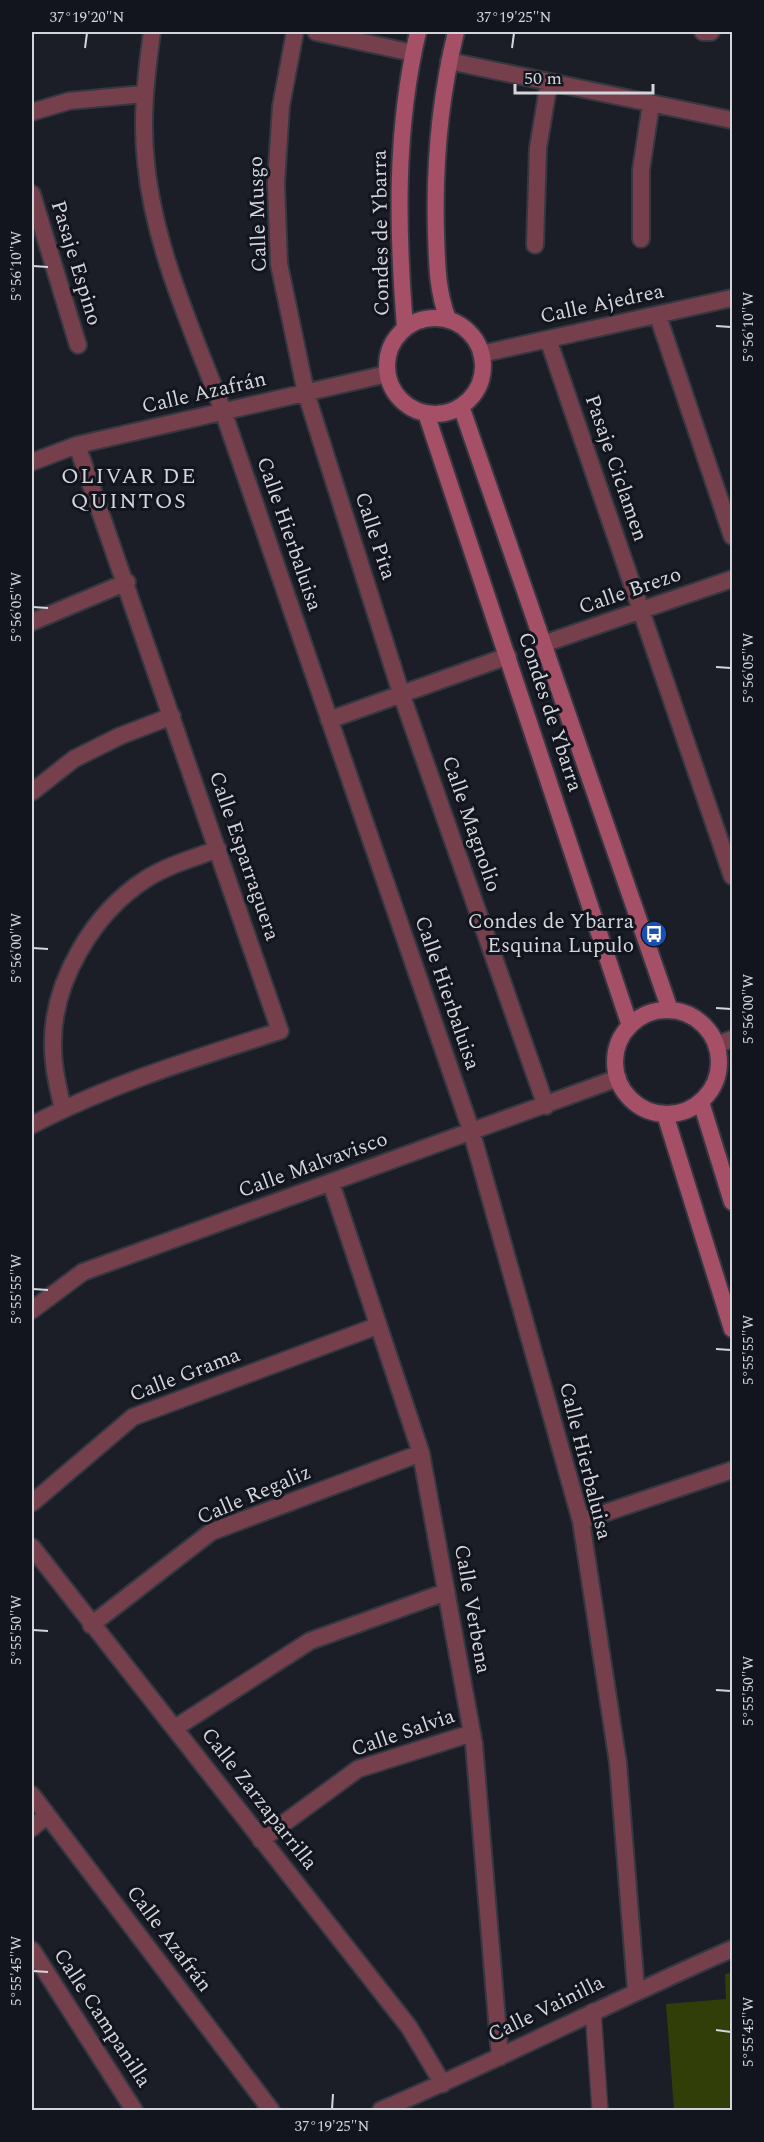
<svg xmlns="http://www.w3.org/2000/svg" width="764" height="2142" viewBox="0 0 764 2142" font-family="Spectral,serif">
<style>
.green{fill:#313e07}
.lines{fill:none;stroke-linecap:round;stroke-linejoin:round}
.pedestrian-casing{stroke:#353840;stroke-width:18}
.minor-casing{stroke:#353840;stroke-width:20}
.secondary-casing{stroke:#353840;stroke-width:20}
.pedestrian{stroke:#753f4c;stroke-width:15}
.minor{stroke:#753f4c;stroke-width:16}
.secondary{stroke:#a55066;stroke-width:16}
.ticks{fill:none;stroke:#d3d5db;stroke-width:2}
.labels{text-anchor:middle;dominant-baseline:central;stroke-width:6;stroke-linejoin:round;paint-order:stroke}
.street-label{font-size:21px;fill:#d3d5db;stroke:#12151d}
.poi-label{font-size:21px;fill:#d3d5db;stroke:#12151d;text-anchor:end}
.neighbourhood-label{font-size:22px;letter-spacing:1.5px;fill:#d3d5db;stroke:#12151d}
.neatline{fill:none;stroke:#d3d5db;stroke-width:2}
.ticks-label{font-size:15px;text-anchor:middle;fill:#d3d5db}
</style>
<rect width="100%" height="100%" fill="#1b1e27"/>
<!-- green -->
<path class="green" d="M732,1973V2110H674L666,2004L726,1999L725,1974Z"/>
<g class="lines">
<!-- pedestrian casing -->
<g class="pedestrian-casing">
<path id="pedestrian" d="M593,2011L600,2110"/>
</g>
<!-- minor casing -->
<g class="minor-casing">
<path id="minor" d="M152,32C146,76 141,119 146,163C154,248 193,331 223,411L471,1130L581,1521L618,1763L636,1990
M295,32L281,106L276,183L279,264L306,393L401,693L546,1106
M316,32L413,53
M703,32H711
M449,61L732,120
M32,112L69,101L143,94
M32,194L78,345
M641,239V170L651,104
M535,245L538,148L549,82
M658,316L732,536
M548,339L732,876
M481,354L732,298
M32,462L77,445L387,374
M32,622L127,582
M543,644L732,579
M329,720L508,656
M32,792L74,759L120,736L172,716
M716,1045L732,1039
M63,1109C58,1088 53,1067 53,1045C52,982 93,913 146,879C168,865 194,858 218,849
M32,1125C110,1084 196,1058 280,1031L77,445
M331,1183L421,1453L474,1744L500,2057
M32,1310L83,1272L618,1078
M32,1503L133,1417L377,1326
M581,1521L732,1470
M32,1547L409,2027L443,2084
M91,1625L211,1532L421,1453
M175,1728L310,1641L446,1592
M32,1795L271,2110
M32,1828L47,1815
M261,1840L358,1769L472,1733
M32,1950L134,2110
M381,2110C499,2060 614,2000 732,1949"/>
</g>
<!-- secondary casing -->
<g class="secondary-casing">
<path id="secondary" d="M387 366a48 48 0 1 1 96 0a48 48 0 1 1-96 0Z
M448,319C437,291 437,263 436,233C434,165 440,97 456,32
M405,327C397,228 395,129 418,32
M461,406L670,1010
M426,413L630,1026
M615 1062a52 52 0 1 1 104 0a52 52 0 1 1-104 0Z
M701,1102L732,1202
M665,1114L732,1329"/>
</g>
<!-- pedestrian -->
<use href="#pedestrian" class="pedestrian"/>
<!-- minor -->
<use href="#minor" class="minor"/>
<!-- secondary -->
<use href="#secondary" class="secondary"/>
</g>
<!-- ticks -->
<path class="ticks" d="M85,48L87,33M512,48L514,33M33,266L48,267M716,326L731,327M33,607L48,608M716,667L731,668M33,948L48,949M716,1008L731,1009M33,1289L48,1290M716,1349L731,1350M33,1630L48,1631M716,1690L731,1691M33,1971L48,1972M716,2030L731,2032M332,2109L333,2094"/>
<!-- icons -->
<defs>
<g id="bus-disc" transform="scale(1.35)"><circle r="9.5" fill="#1a4fb4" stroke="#12151d"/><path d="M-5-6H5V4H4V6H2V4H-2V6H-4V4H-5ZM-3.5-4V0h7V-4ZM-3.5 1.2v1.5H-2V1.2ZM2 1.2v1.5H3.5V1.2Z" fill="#fff"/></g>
</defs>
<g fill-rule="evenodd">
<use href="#bus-disc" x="654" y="934"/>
</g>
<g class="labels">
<!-- street labels -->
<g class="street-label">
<text transform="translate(258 214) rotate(-92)">Calle Musgo</text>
<text transform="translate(381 233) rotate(-91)">Condes de Ybarra</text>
<text transform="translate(76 263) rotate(73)">Pasaje Espino</text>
<text transform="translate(602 304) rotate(-12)">Calle Ajedrea</text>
<text transform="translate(204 393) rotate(-13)">Calle Azafrán</text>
<text transform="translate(616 468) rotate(71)">Pasaje Ciclamen</text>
<text transform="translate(289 534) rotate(71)">Calle Hierbaluisa</text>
<text transform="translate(375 536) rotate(72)">Calle Pita</text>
<text transform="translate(630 591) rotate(-19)">Calle Brezo</text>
<text transform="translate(550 712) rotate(72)">Condes de Ybarra</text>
<text transform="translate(471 824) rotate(71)">Calle Magnolio</text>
<text transform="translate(244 856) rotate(71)">Calle Esparraguera</text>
<text transform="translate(447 993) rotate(71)">Calle Hierbaluisa</text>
<text transform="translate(313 1165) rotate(-20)">Calle Malvavisco</text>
<text transform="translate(185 1375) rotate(-21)">Calle Grama</text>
<text transform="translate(585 1461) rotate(76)">Calle Hierbaluisa</text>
<text transform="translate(254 1495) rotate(-23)">Calle Regaliz</text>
<text transform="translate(472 1609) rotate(80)">Calle Verbena</text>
<text transform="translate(403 1733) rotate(-19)">Calle Salvia</text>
<text transform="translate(259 1799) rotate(52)">Calle Zarzaparrilla</text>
<text transform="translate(169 1939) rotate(53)">Calle Azafrán</text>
<text transform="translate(546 2009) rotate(-26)">Calle Vainilla</text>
<text transform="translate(102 2018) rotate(57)">Calle Campanilla</text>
</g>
<!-- poi labels -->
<g class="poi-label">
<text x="634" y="922">Condes de Ybarra<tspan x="634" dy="24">Esquina Lupulo</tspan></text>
</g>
<!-- neighbourhood labels -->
<g class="neighbourhood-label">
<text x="129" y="476">OLIVAR DE<tspan x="129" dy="25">QUINTOS</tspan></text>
</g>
</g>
<!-- border -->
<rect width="764" height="2142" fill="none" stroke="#12151d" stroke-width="66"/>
<!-- scale -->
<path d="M515 84v9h138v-9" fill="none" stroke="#d3d5db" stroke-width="3"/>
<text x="524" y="84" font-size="18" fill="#d3d5db" stroke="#12151d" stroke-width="4.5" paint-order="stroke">50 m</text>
<rect x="33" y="33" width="698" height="2076" class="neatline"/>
<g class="ticks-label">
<text x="87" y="22">37°19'20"N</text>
<text x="514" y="22">37°19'25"N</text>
<text transform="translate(16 266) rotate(-90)" y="5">5°56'10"W</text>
<text transform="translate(748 327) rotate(-90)" y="5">5°56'10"W</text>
<text transform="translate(16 607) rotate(-90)" y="5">5°56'05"W</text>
<text transform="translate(748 668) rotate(-90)" y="5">5°56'05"W</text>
<text transform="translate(16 948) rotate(-90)" y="5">5°56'00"W</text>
<text transform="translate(748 1009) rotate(-90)" y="5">5°56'00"W</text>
<text transform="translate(16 1289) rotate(-90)" y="5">5°55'55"W</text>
<text transform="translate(748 1350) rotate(-90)" y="5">5°55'55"W</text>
<text transform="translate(16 1630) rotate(-90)" y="5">5°55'50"W</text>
<text transform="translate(748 1691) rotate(-90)" y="5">5°55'50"W</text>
<text transform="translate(16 1971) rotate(-90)" y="5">5°55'45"W</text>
<text transform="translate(748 2032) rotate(-90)" y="5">5°55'45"W</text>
<text x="332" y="2131">37°19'25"N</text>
</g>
</svg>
